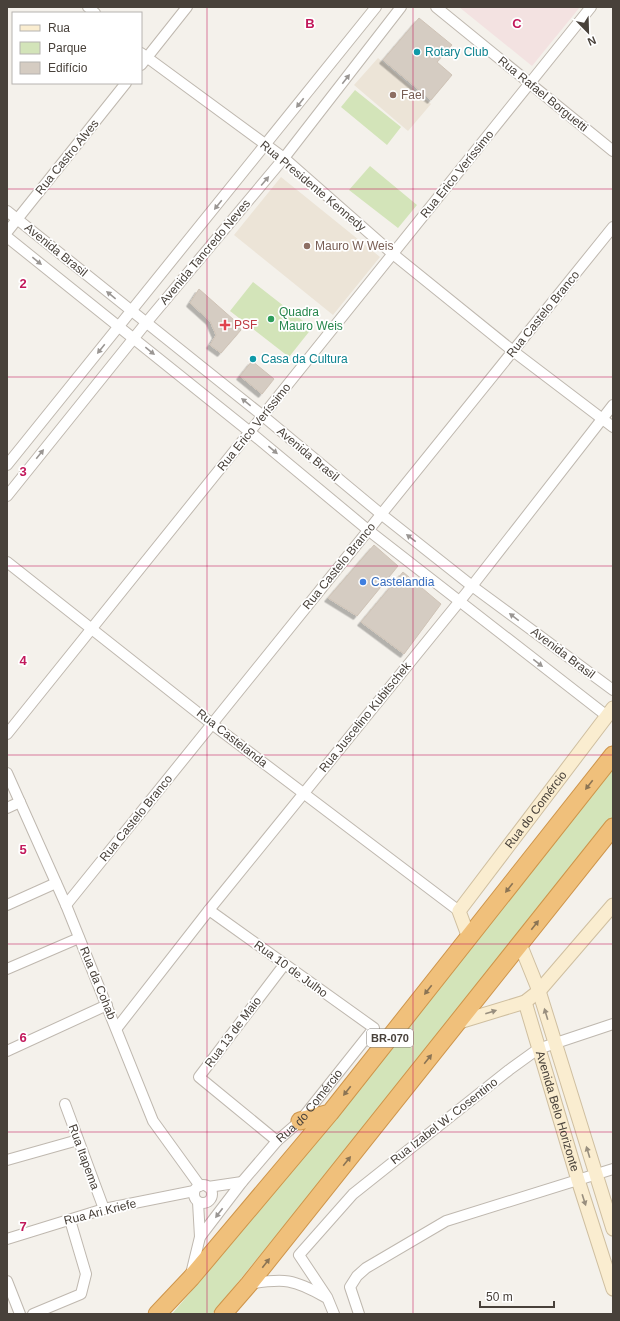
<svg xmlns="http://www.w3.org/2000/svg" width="620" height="1321" viewBox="0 0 620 1321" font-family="Helvetica,sans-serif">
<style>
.education{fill:#ece4d7}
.medical{fill:#f3e2e1}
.green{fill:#d3e4b9}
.building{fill:#d5ccc2;stroke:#cfc3b6;filter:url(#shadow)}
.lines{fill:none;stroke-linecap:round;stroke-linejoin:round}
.street-casing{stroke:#bfb8af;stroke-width:12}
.secondary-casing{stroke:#cfbfa0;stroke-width:15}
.highway-casing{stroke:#ce954b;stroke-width:19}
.street{stroke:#fff;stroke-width:10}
.secondary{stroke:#faedd0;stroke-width:13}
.highway{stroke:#f0c07b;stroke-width:17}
.oneway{fill:#9a9693}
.oneway2{fill:#8b7454}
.oneway3{fill:#988e7e}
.grid{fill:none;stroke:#c2185b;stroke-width:1;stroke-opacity:0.55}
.culture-dot{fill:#0f9aa8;stroke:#fff;stroke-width:1.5}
.education-dot{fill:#8d6e63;stroke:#fff;stroke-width:1.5}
.leisure-dot{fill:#2e9e5b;stroke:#fff;stroke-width:1.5}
.health-dot{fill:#e0444e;stroke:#fff;stroke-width:1.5}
.shop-dot{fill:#3f7fe0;stroke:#fff;stroke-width:1.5}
.labels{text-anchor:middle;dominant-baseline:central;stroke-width:3.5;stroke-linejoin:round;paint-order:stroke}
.shield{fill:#fff;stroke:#7f7a75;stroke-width:1}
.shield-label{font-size:11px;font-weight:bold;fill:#48413a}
.culture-label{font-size:12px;fill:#0d838f;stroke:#fff;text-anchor:start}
.street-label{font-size:12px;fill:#48413a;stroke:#fff}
.education-label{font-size:12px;fill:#785e54;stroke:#fff;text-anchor:start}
.leisure-label{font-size:12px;fill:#27864d;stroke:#fff;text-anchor:start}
.health-label{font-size:12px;fill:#be3a42;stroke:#fff;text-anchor:start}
.shop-label{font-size:12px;fill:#366cbe;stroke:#fff;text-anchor:start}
.grid-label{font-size:13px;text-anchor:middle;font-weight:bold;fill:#c2185b;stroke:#fff;stroke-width:3.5;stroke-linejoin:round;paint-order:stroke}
</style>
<defs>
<filter id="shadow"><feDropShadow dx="-3.5" dy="3.5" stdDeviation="0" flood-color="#0004"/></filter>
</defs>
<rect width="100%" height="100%" fill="#f4f1eb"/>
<!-- education -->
<path class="education" d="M378,58L431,104L408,131L354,85Z
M281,177L380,257L333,315L234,235Z"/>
<!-- medical -->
<path class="medical" d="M459,7H580L532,66Z"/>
<!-- green -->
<path class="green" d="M355,90L401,127L387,145L341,107Z
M370,166L417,205L398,228L349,190Z
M253,282L312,328L289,357L230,311Z
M613,767V817L494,968L212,1314H172C324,1136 469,952 613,767Z"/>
<!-- building -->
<path class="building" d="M419,18L452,45L437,62L452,75L431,100L383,60Z
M199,289L234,320L241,330L221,353L210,345L216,335L210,321L190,303Z
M252,361L274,379L262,394L240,376Z
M374,545L398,566L357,616L328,598Z
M403,572L441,604L404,654L361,622Z"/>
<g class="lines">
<!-- street casing -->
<g class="street-casing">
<g id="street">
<path d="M88,7L95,13"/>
<path d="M436,7L613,151"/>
<path d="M141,53L284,158L393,254L513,351L613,427"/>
<path d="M141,65L187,7"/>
<path d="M7,211L263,416L381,514L472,586L613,690"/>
<path d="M7,232L126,83"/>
<path d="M7,237L250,432L368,530L607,716"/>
<path d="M7,465L376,7"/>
<path d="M7,496L146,323L284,158L401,7"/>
<path d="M7,562L212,724L459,911"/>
<path d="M7,734L591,7"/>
<path d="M7,773L66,905L153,1121L200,1186"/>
<path d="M7,808L20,802"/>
<path d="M7,905L56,883"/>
<path d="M66,905L613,227"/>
<path d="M7,969L79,938"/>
<path d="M117,1028L209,910L472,586L613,405"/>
<path d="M7,1051L107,1005"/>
<path d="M65,1104L104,1209"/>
<path d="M277,1141L199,1077L284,965"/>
<path d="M7,1160L78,1140"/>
<circle cx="203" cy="1194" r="9"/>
<path d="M208,1187L242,1182"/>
<path d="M198,1202L200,1237"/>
<path d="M7,1239L104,1209L194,1191"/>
<path id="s1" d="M191,1274L200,1237L242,1182L277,1141L300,1121L374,1028L209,910"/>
<path d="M7,1281L20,1314"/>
<path d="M249,1284C284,1278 294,1279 325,1297"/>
<path d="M33,1314L81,1294L86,1274L70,1220"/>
<path d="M334,1314L327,1297L299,1255L353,1194L509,1070L538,1049L613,1024"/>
<path d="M359,1314L350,1287L357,1276L366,1268L446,1221L613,1169"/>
</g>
</g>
<!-- secondary casing -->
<g class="secondary-casing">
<g id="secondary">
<path id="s2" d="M469,938L459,911L613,708"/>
<path d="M520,944L539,991L613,1229"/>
<path id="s3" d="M525,1002L578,1180L613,1289"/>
<path d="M456,1023L525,1002L539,991L613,905"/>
</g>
</g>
<!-- highway casing -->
<g class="highway-casing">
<path id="highway" d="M300,1121L330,1113
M157,1314L191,1278L330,1113L613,755
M223,1314L249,1284L613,827"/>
</g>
<!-- street -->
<use href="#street" class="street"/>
<!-- secondary -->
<use href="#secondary" class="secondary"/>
<!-- highway -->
<use href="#highway" class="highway"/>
</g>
<!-- one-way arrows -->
<defs><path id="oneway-solid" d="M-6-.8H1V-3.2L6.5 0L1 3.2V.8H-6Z"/></defs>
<g class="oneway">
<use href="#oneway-solid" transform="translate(346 79) rotate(-52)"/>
<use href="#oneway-solid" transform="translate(300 103) rotate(128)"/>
<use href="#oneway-solid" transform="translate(265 181) rotate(-50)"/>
<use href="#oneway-solid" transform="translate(218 205) rotate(129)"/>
<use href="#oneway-solid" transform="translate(37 261) rotate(39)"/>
<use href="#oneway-solid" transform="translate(111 295) rotate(-141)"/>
<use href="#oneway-solid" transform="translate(101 349) rotate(129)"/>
<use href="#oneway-solid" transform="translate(150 351) rotate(39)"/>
<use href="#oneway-solid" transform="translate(246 402) rotate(-141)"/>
<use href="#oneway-solid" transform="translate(273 450) rotate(40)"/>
<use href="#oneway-solid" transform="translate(40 454) rotate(-51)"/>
<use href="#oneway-solid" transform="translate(411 538) rotate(-142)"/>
<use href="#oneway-solid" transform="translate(514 617) rotate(-143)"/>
<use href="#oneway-solid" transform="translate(538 663) rotate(38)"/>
<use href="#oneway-solid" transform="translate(219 1213) rotate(127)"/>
</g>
<g class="oneway2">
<use href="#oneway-solid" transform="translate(589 785) rotate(128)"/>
<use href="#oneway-solid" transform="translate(509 888) rotate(128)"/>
<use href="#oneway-solid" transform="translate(535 925) rotate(-52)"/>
<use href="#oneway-solid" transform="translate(428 990) rotate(128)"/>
<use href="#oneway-solid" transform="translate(428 1059) rotate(-51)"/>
<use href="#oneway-solid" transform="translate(347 1091) rotate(128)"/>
<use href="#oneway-solid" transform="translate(347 1161) rotate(-51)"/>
<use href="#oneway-solid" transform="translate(266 1263) rotate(-52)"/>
</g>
<g class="oneway3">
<use href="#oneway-solid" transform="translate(491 1012) rotate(-18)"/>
<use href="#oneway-solid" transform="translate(546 1014) rotate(-107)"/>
<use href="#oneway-solid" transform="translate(588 1152) rotate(-107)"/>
<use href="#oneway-solid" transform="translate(584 1200) rotate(72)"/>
</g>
<!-- grid -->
<path class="grid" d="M207,7V1314M413,7V1314M7,189H613M7,377H613M7,566H613M7,755H613M7,944H613M7,1132H613"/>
<!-- markers -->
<g class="culture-dot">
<circle cx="417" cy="52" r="4"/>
<circle cx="253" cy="359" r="4"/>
</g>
<g class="education-dot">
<circle cx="393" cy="95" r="4"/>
<circle cx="307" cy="246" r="4"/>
</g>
<circle class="leisure-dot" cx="271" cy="319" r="4"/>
<path class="health-dot" d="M223 319h4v4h4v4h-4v4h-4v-4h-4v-4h4z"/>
<circle class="shop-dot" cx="363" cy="582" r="4"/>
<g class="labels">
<!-- shield labels -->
<rect class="shield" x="367" y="1029" width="46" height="18" rx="3"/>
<g class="shield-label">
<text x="390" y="1038">BR-070</text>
</g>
<!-- culture labels -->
<g class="culture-label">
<text x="425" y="52">Rotary Club</text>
<text x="261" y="359">Casa da Cultura</text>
</g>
<!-- street labels -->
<g class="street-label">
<text transform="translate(543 94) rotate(39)">Rua Rafael Borguetti</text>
<text transform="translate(67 157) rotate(-51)">Rua Castro Alves</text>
<text transform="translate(457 174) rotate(-51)">Rua Erico Veríssimo</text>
<text transform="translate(313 186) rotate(40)">Rua Presidente Kennedy</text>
<text transform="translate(56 250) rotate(39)">Avenida Brasil</text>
<text transform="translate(205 252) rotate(-50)">Avenida Tancredo Neves</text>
<text transform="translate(543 314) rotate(-51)">Rua Castelo Branco</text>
<text transform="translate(254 427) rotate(-51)">Rua Erico Veríssimo</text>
<text transform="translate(308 454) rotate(40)">Avenida Brasil</text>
<text transform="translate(339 566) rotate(-51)">Rua Castelo Branco</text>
<text transform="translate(563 653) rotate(37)">Avenida Brasil</text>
<text transform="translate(365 717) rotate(-51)">Rua Juscelino Kubitschek</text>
<text transform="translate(232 738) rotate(38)">Rua Castelanda</text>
<text stroke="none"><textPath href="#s2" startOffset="156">Rua do Comércio</textPath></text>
<text transform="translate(136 818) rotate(-51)">Rua Castelo Branco</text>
<text transform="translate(291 969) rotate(36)">Rua 10 de Julho</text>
<text transform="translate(98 983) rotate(68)">Rua da Cohab</text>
<text transform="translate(233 1032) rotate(-53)">Rua 13 de Maio</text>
<text stroke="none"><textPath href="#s1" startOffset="209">Rua do Comércio</textPath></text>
<text stroke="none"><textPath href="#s3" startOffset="114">Avenida Belo Horizonte</textPath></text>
<text transform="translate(444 1121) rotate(-38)">Rua Izabel W. Cosentino</text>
<text transform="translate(84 1157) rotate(70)">Rua Itapema</text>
<text transform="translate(100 1212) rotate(-14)">Rua Ari Kriefe</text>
</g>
<!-- education labels -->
<g class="education-label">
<text x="401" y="95">Fael</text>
<text x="315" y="246">Mauro W Weis</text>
</g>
<!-- leisure labels -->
<g class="leisure-label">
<text x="279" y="312">Quadra<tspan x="279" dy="14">Mauro Weis</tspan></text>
</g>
<!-- health labels -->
<g class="health-label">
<text x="234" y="325">PSF</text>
</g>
<!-- shop labels -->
<g class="shop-label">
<text x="371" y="582">Castelandia</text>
</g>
</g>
<g class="grid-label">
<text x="310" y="28">B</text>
<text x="517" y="28">C</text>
<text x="23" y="288">2</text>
<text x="23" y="476">3</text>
<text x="23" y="665">4</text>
<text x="23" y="854">5</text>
<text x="23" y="1042">6</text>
<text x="23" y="1231">7</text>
</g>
<!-- border -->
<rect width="620" height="1321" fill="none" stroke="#48413a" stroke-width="16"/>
<!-- legend -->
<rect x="12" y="12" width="130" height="72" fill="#ffffff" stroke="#b6b3b0"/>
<rect x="20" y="25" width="20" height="6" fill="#faedd0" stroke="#b6b3b0"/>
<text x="48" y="32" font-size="12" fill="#48413a">Rua</text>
<rect x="20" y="42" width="20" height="12" fill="#d3e4b9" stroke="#b6b3b0"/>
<text x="48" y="52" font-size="12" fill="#48413a">Parque</text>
<rect x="20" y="62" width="20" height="12" fill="#d5ccc2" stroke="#b6b3b0"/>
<text x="48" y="72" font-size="12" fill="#48413a">Edifício</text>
<!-- north arrow -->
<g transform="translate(588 32) rotate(157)" stroke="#ffffff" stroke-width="3" paint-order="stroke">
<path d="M0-3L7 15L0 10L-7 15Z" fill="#48413a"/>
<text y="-6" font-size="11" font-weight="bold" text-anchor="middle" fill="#48413a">N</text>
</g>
<!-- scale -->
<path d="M480 1301v6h74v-6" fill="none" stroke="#48413a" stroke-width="2"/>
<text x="486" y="1301" font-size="12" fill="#48413a" stroke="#ffffff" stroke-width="3" paint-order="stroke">50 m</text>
</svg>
